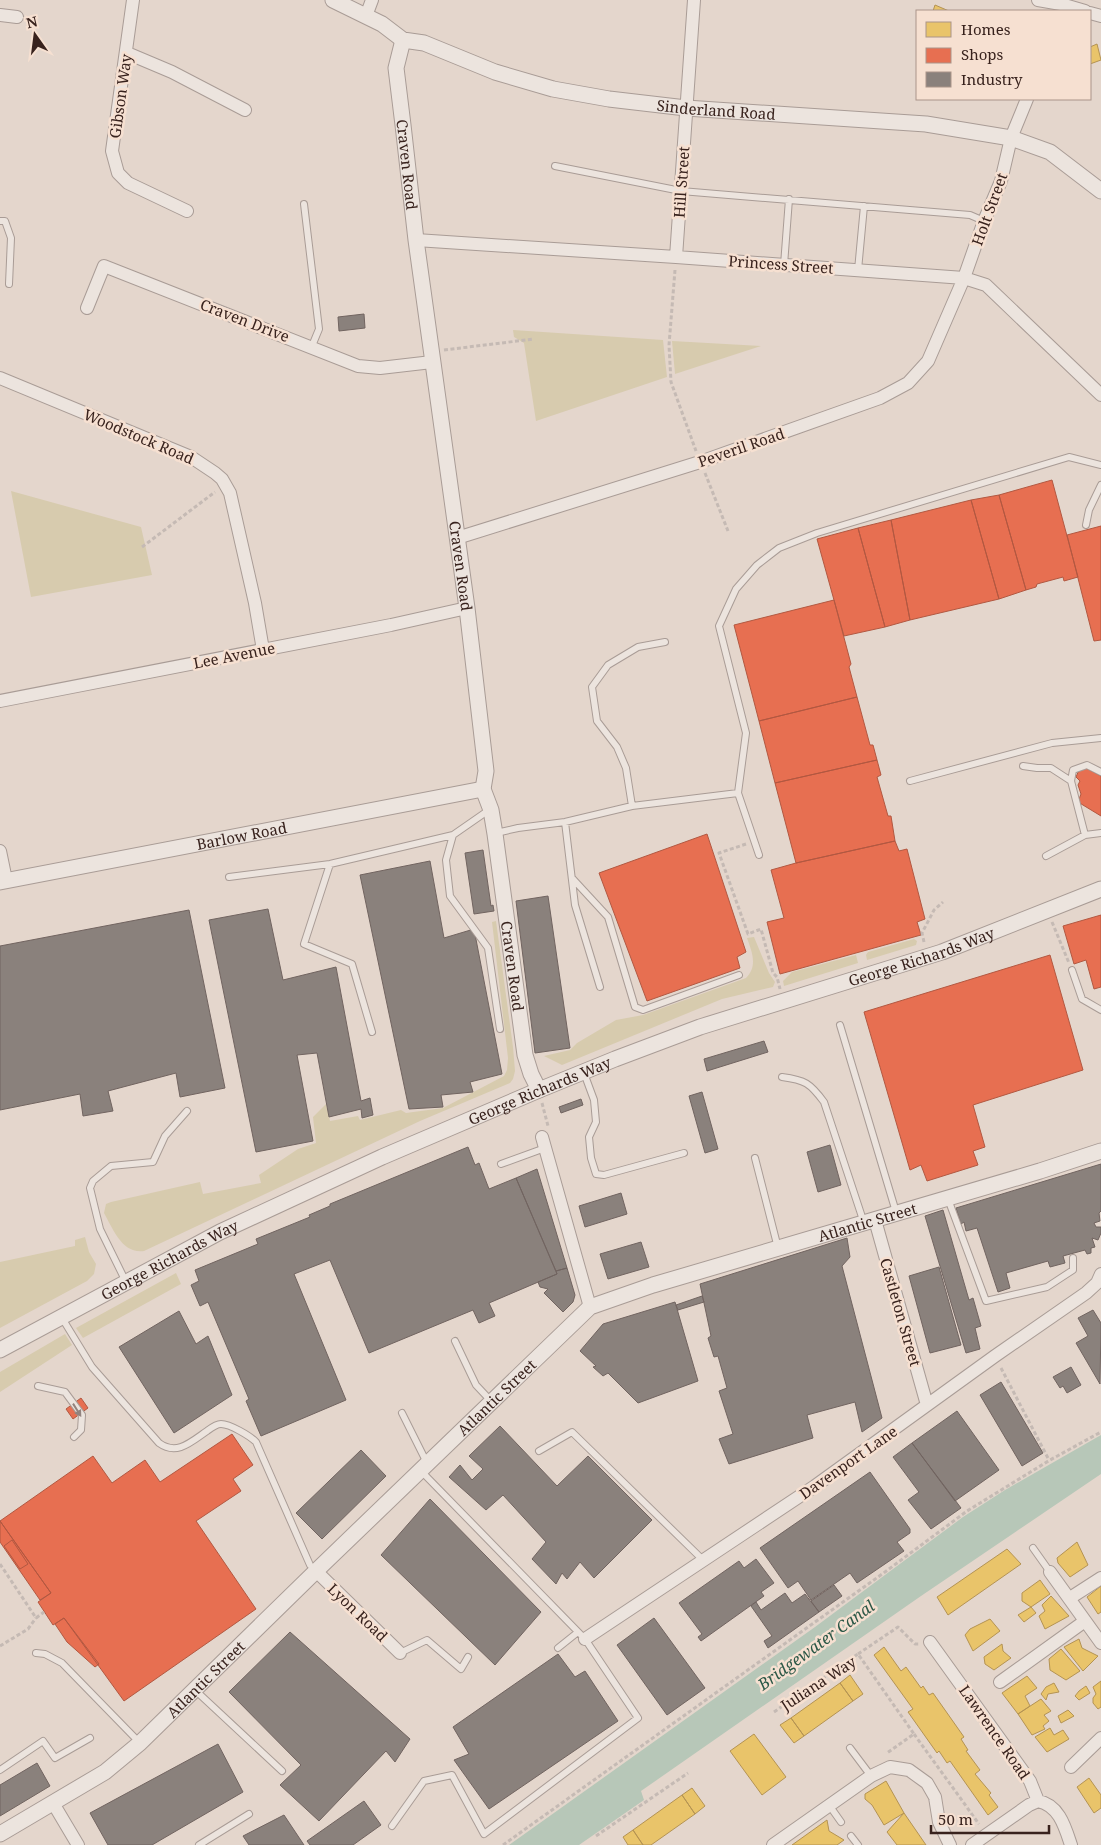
<svg xmlns="http://www.w3.org/2000/svg" width="1101" height="1845" viewBox="0 0 1101 1845" font-family="'Noto Serif',serif">
<style>
.green{fill:#d7cbae}
.water{fill:#b7c7b8}
.homes{fill:#e9c46a;stroke:#b49353}
.shops{fill:#e76f51;stroke:#b25841}
.industry{fill:#8a817c;stroke:#716460}
.lines{fill:none;stroke-linecap:round;stroke-linejoin:round}
.service-casing{stroke:#a99c96;stroke-width:8}
.minor-casing{stroke:#a99c96;stroke-width:14}
.tertiary-casing{stroke:#a99c96;stroke-width:17}
.path{stroke:#c5bab4;stroke-width:3;stroke-dasharray:4 2.5;stroke-linecap:butt}
.service{stroke:#ece4de;stroke-width:6}
.minor{stroke:#ece4de;stroke-width:12}
.tertiary{stroke:#ece4de;stroke-width:15}
.oneway{fill:#92837e}
.labels{text-anchor:middle;dominant-baseline:central;stroke-width:5;stroke-linejoin:round;paint-order:stroke}
.street-label{font-size:15px;fill:#38221d;stroke:#f6e0d1}
.water-label{font-size:16px;font-style:italic;fill:#2c5847;stroke:#f6e0d1}
</style>
<rect width="100%" height="100%" fill="#e4d6cc"/>
<!-- green -->
<path class="green" d="M513,330L663,340L667,377L536,421L524,343L514,337Z
M672,341L761,346L675,374Z
M11,491L141,527L152,575L31,597Z
M496,921L513,1047L515,1071L513,1079L510,1083L420,1121L144,1251C122,1254 113,1229 104,1213L106,1204L111,1202L200,1182L203,1194L261,1183L259,1175L298,1149L316,1143L313,1117L326,1104L330,1121L358,1116L360,1120L401,1110L406,1113L443,1108L504,1076L507,1070L508,1058L492,922Z
M754,937L769,973L775,982L773,987L722,999L562,1065L544,1056L570,1050L577,1043L616,1020L643,1015L746,978C758,966 752,952 747,938Z
M914,939L917,941L916,945L867,960L866,955L868,952Z
M856,955L858,963L784,986L783,981L792,972Z
M85,1237L89,1252L96,1264L94,1274L87,1281L0,1328V1262L75,1246V1240Z
M176,1273L181,1284L83,1338L76,1328Z
M65,1334L72,1345L0,1392V1372Z"/>
<!-- water -->
<path class="water" d="M1101,1435V1474L921,1596L641,1791L644,1800L579,1845H509L815,1627L963,1517L1005,1490Z"/>
<!-- homes -->
<path class="homes" d="M935,5L949,11H933Z
M1097,44L1101,60L1090,64V47Z
M1077,1542L1088,1565L1070,1577L1058,1563L1057,1558Z
M1007,1549L1021,1564L948,1615L937,1597Z
M1040,1580L1050,1594L1031,1607L1022,1601V1593Z
M1101,1586V1612L1098,1614L1087,1597Z
M1051,1596L1069,1616L1045,1629L1039,1616L1045,1611L1042,1605Z
M1031,1607L1036,1613L1024,1622L1018,1615Z
M990,1619L1000,1631L973,1651L965,1635L970,1629Z
M1079,1639L1082,1648L1098,1656L1083,1671L1064,1647Z
M1002,1644L1003,1651L1011,1658L994,1670L985,1664L984,1657Z
M884,1647L901,1671L906,1667L921,1688L923,1686L929,1695L933,1693L964,1737L961,1739L968,1750L966,1751L980,1770L975,1774L991,1793L989,1795L998,1807L988,1815L950,1761L947,1763L939,1751L937,1753L908,1712L913,1709L874,1655Z
M1061,1649L1080,1671L1066,1680L1050,1670L1049,1659Z
M850,1675L863,1694L853,1701L840,1683Z
M1027,1676L1037,1688L1025,1696L1030,1706L1018,1714L1002,1693Z
M1101,1681V1707L1098,1709L1093,1703V1698L1096,1694L1093,1687Z
M840,1683L853,1701L804,1736L791,1718Z
M1054,1683L1059,1692L1048,1694L1046,1700L1041,1694L1046,1687Z
M1086,1686L1090,1693L1079,1700L1075,1696L1079,1691Z
M1041,1699L1051,1711L1044,1715L1049,1721L1043,1726L1045,1729L1032,1735L1018,1714Z
M1068,1710L1074,1716L1061,1723L1058,1716Z
M791,1718L804,1736L794,1743L780,1725Z
M1050,1728L1054,1735L1063,1730L1069,1739L1047,1752L1035,1737Z
M754,1734L786,1777L762,1795L730,1751Z
M1089,1778L1101,1795V1808L1094,1813L1077,1787Z
M886,1781L904,1813L884,1825L872,1805L865,1799V1794Z
M692,1788L705,1806L695,1814L682,1795Z
M682,1795L695,1814L651,1845H643L633,1830Z
M904,1813L926,1845H897L887,1832Z
M827,1820L829,1831L844,1840L837,1845H792Z
M633,1830L643,1845H628L623,1837Z"/>
<!-- shops -->
<path class="shops" d="M1052,480L1078,577L1064,581L1063,577L1037,584L1036,587L1026,590L999,495Z
M999,495L1026,590L999,599L971,500Z
M971,500L999,599L910,620L891,520Z
M891,520L910,620L885,627L858,528Z
M1101,526V640L1094,641L1067,535Z
M858,528L885,627L844,636L817,539Z
M834,600L851,664L849,667L857,697L759,721L734,625Z
M857,697L870,745H873L877,760L775,783L759,721Z
M877,760L881,775L877,777L888,816H891L895,841L796,863L775,783Z
M1086,768L1101,776V816L1078,802L1081,794L1078,785L1080,781L1076,777L1079,770Z
M707,834L746,952L737,957L740,968L647,1001L599,873Z
M895,841L899,851L907,849L925,919L917,922L921,935L780,974L767,922L784,918L771,870L796,863Z
M1101,915V987L1094,989L1086,960L1074,964L1063,926Z
M1050,955L1083,1070L973,1105L985,1147L973,1151L978,1165L927,1181L921,1165L910,1170L864,1012Z
M81,1398L88,1408L73,1419L66,1409Z
M232,1434L253,1465L233,1479L241,1491L196,1521L256,1609L124,1701L64,1618L53,1625L38,1602L51,1593L0,1521L93,1456L112,1483L145,1460L160,1482Z
M0,1521L51,1593L40,1600L0,1542Z
M12,1540L28,1564L20,1569L4,1546Z
M64,1618L99,1664L95,1667L67,1642L55,1624Z"/>
<!-- industry -->
<path class="industry" d="M364,314L365,328L339,331L338,317Z
M483,850L491,906L493,905L494,911L474,914L465,853Z
M430,861L444,938L474,929L502,1074L470,1082L473,1092L441,1095L443,1107L409,1109L360,875Z
M548,896L570,1048L535,1053L516,901Z
M268,909L283,980L336,967L361,1101L370,1098L373,1115L362,1118L361,1109L329,1117L317,1053L297,1055L313,1141L256,1152L209,920Z
M189,910L225,1088L180,1097L176,1073L108,1091L113,1111L83,1116L80,1094L0,1110V946Z
M764,1041L768,1052L707,1071L704,1059Z
M702,1092L718,1149L705,1153L689,1096Z
M581,1099L583,1105L561,1113L559,1107Z
M830,1145L841,1185L818,1192L807,1152Z
M468,1147L475,1165L479,1163L489,1189L516,1178L557,1274L489,1303L495,1316L479,1323L473,1310L369,1353L330,1260L294,1274L346,1400L261,1436L246,1401L249,1399L208,1302L200,1306L191,1285L199,1281L195,1270L258,1244L256,1239L310,1217L309,1215L330,1206V1204Z
M1101,1164V1211L1099,1213L1100,1221L1094,1223L1096,1227H1101V1233L1098,1240L1092,1238L1095,1247L1091,1248V1253L1087,1254L1085,1250L1063,1256L1065,1263L1050,1267L1048,1261L1006,1273L1010,1288L998,1292L977,1228L966,1231L964,1222L961,1224L956,1208Z
M537,1169L567,1268L556,1271L516,1178Z
M621,1193L627,1214L585,1227L579,1206Z
M943,1210L969,1300L973,1298L981,1326L975,1328L980,1349L966,1353L925,1216Z
M847,1238L850,1257L842,1266L882,1418L862,1432L855,1402L807,1415L813,1438L729,1464L719,1439L733,1434L719,1391L727,1388L718,1356L714,1357L708,1338L711,1336L700,1284Z
M641,1242L649,1267L608,1279L600,1254Z
M939,1267L961,1345L930,1353L909,1276Z
M567,1268L575,1295L573,1302L563,1312L544,1293L548,1289L540,1287L538,1282L557,1274L556,1271Z
M702,1296L704,1302L678,1310L676,1305Z
M675,1302L698,1381L638,1403L608,1373L603,1376L593,1367L596,1366L580,1351L603,1324Z
M1093,1310L1101,1323L1100,1384L1076,1343L1088,1336L1078,1318Z
M179,1311L196,1344L208,1336L232,1395L174,1433L119,1347Z
M1071,1367L1081,1385L1067,1393L1063,1386L1060,1388L1053,1377Z
M1001,1382L1043,1453L1022,1466L980,1395Z
M957,1411L999,1470L955,1501L912,1443Z
M500,1426L557,1486L588,1456L652,1520L594,1578L580,1562L567,1579L562,1573L556,1584L532,1559L546,1542L503,1495L486,1510L449,1477L460,1465L472,1480L483,1469L469,1456Z
M912,1443L961,1508L931,1529L908,1500L919,1492L893,1457Z
M361,1450L386,1476L322,1539L296,1513Z
M870,1472L910,1529V1533L897,1542L904,1551L857,1583L850,1573L811,1600L798,1581L788,1588L760,1548Z
M430,1499L541,1612L495,1665L381,1555Z
M756,1559L774,1583L761,1592L764,1596L701,1641L698,1637L702,1634L679,1603L739,1561L744,1568Z
M834,1585L842,1596L819,1612L811,1601Z
M785,1593L792,1603L805,1594L819,1612L768,1648L764,1641L772,1636L751,1606L756,1602L761,1610Z
M654,1618L705,1688L667,1715L617,1645Z
M290,1632L410,1739L395,1762L386,1751L319,1821L280,1785L301,1765L229,1692Z
M558,1654L575,1677L585,1671L618,1721L489,1809L454,1760L469,1754L453,1727Z
M218,1744L243,1792L152,1845H108L90,1813Z
M37,1763L50,1786L0,1816V1785Z
M364,1801L381,1825L353,1845H310L307,1841Z
M284,1815L304,1845H249L243,1836Z"/>
<g class="lines">
<!-- service casing -->
<g class="service-casing">
<path id="service" d="M555,166L681,191L970,215L984,221
M304,204L319,329L312,346
M0,221H5L11,238L9,284
M784,265L789,199
M858,270L864,206
M1086,525L1089,510L1101,485
M1023,766L1037,768H1051L1071,781
M910,781L1052,743L1101,738
M738,793L746,733L719,626L736,589L757,565L779,548L817,533L1069,457L1101,465
M632,806L626,768L617,747L597,721L592,687L608,665L638,647L665,642
M489,810L453,835L446,860L450,896L488,948L500,1029
M565,822L575,905L600,987
M496,833L518,828L565,822L632,806L738,793L759,855
M1085,835L1071,781L1073,770L1087,765L1101,772
M1046,856L1085,835L1101,833
M330,864L304,944L352,964L372,1032
M229,877L330,864L453,835
M572,878L608,917L635,1007L643,1010L739,975
M1072,970L1082,999L1101,1010
M840,1025L896,1212
M584,1073L594,1100L596,1122L589,1137L591,1158L596,1174L604,1175L684,1153
M782,1077C805,1080 810,1083 824,1102L864,1223
M755,1158L778,1248
M501,1164L545,1148
M948,1199L986,1301L1047,1287L1073,1270V1258
M126,1282L100,1229L90,1188L93,1181L111,1166L153,1162L165,1136L187,1111
M62,1318L92,1367L159,1443C177,1456 191,1442 207,1431C211,1428 216,1424 221,1424C230,1424 250,1436 256,1442L310,1565L316,1571
M455,1341L476,1385L491,1401
M38,1386L65,1392L82,1415L81,1430L74,1437
M402,1413L427,1463
M539,1451L572,1432L703,1560
M1033,1548L1050,1572
M558,1648L578,1632
M36,1653L45,1654L62,1663L139,1742
M400,1653L427,1640L461,1669L468,1657
M195,1690L282,1771
M850,1748L871,1776
M0,1770L43,1741L55,1758L90,1738
M829,1805L841,1822
M392,1826L424,1781L452,1775L484,1834L638,1718L585,1639L421,1471
M851,1836L858,1845
M199,1845L249,1814"/>
</g>
<!-- minor casing -->
<g class="minor-casing">
<path id="minor" d="M133,0L112,151L118,173L128,183L187,211
M1038,0L1061,4L1085,11
M1090,13L1101,16
M0,15L17,17
M366,16L372,0
M127,53L172,72L245,110
M416,240L676,257L964,278L986,285L1101,395
M676,257L694,0
M87,308L104,266L358,366L380,368L432,362
M0,378L191,457L215,473L222,479L230,493L255,603L263,650
M457,538L700,462L880,398L908,383L928,361L964,278L984,221L1001,181L1011,138L1027,99
M0,701L391,625L467,608
M0,851L6,880
M542,1137L590,1307
M875,1220L927,1405
M316,1571L400,1653
M1050,1572L1101,1643
M1070,1598L1101,1578
M585,1639L815,1486L995,1356L1086,1293L1097,1283L1101,1274
M930,1642L1030,1781L1038,1801C1059,1805 1065,1827 1071,1845
M1000,1682L1085,1621
M1071,1767L1101,1738
M53,1803L78,1845
M773,1845L871,1776L890,1767L909,1770L927,1783L935,1797L939,1822L950,1845
M972,1845L1029,1805L1038,1801"/>
</g>
<!-- tertiary casing -->
<g class="tertiary-casing">
<g id="tertiary">
<path id="s1" d="M333,0L382,24L403,40L424,43L495,72L553,89L609,99L686,108L926,124L1011,138L1050,152L1101,191"/>
<path id="s2" d="M403,40L396,68L403,125L416,240L467,608L486,771L483,789L491,810L495,834L525,1055L531,1074L539,1090"/>
<path id="s3" d="M0,882L483,789"/>
<path id="s4" d="M0,1350L220,1232L382,1157L539,1090L615,1059L700,1027L942,952L1101,889"/>
<path id="s5" d="M0,1834L105,1772L140,1743L316,1571L590,1307L653,1285L1040,1171L1101,1151"/>
</g>
</g>
<!-- path -->
<path class="path" d="M675,270L669,345L671,382L696,451
M444,350L534,339
M705,473L728,531
M142,547L215,492
M746,844L719,853L748,934L761,929L773,973L777,977L780,989
M1052,922L1069,963
M924,942L922,933L934,910L943,902
M542,1103L548,1126
M1001,1368L1049,1460
M0,1564L36,1618L44,1612
M0,1646L28,1629L36,1618
M858,1654L898,1627L915,1644H919
M774,1712L858,1654L914,1734L887,1753
M914,1734L979,1824
M596,1836L688,1773
M503,1845L885,1572L967,1511L1050,1460L1101,1432"/>
<!-- service -->
<use href="#service" class="service"/>
<!-- minor -->
<use href="#minor" class="minor"/>
<!-- tertiary -->
<use href="#tertiary" class="tertiary"/>
</g>
<!-- one-way arrows -->
<defs><path id="oneway-solid" d="M-6-.8H1V-3.2L6.5 0L1 3.2V.8H-6Z" transform="scale(1.25)"/></defs>
<use class="oneway" href="#oneway-solid" transform="translate(77 1410) rotate(58)"/>
<g class="labels">
<!-- street labels -->
<g class="street-label">
<text transform="translate(120 96) rotate(-82)">Gibson Way</text>
<text stroke="none"><textPath href="#s1" startOffset="404">Sinderland Road</textPath></text>
<text stroke="none"><textPath href="#s2" startOffset="126">Craven Road</textPath></text>
<text transform="translate(681 182) rotate(-86)">Hill Street</text>
<text transform="translate(989 209) rotate(-70)">Holt Street</text>
<text transform="translate(781 264) rotate(4)">Princess Street</text>
<text transform="translate(245 320) rotate(21)">Craven Drive</text>
<text transform="translate(139 436) rotate(23)">Woodstock Road</text>
<text transform="translate(741 447) rotate(-19)">Peveril Road</text>
<text stroke="none"><textPath href="#s2" startOffset="531">Craven Road</textPath></text>
<text transform="translate(234 655) rotate(-11)">Lee Avenue</text>
<text stroke="none"><textPath href="#s3" startOffset="246">Barlow Road</textPath></text>
<text stroke="none"><textPath href="#s4" startOffset="1004">George Richards Way</textPath></text>
<text stroke="none"><textPath href="#s2" startOffset="936">Craven Road</textPath></text>
<text stroke="none"><textPath href="#s4" startOffset="599">George Richards Way</textPath></text>
<text stroke="none"><textPath href="#s5" startOffset="1084">Atlantic Street</textPath></text>
<text stroke="none"><textPath href="#s4" startOffset="192">George Richards Way</textPath></text>
<text transform="translate(901 1312) rotate(74)">Castleton Street</text>
<text stroke="none"><textPath href="#s5" startOffset="664">Atlantic Street</textPath></text>
<text transform="translate(848 1462) rotate(-35)">Davenport Lane</text>
<text transform="translate(358 1612) rotate(44)">Lyon Road</text>
<text stroke="none"><textPath href="#s5" startOffset="259">Atlantic Street</textPath></text>
<text transform="translate(818 1683) rotate(-33)">Juliana Way</text>
<text transform="translate(995 1732) rotate(55)">Lawrence Road</text>
</g>
<!-- water labels -->
<g class="water-label">
<text transform="translate(816 1645) rotate(-36)">Bridgewater Canal</text>
</g>
</g>
<!-- legend -->
<rect x="916" y="10" width="175" height="90" fill="#f6e0d1" stroke="#aa9489"/>
<rect x="926" y="22" width="25" height="15" fill="#e9c46a" stroke="#aa9489"/>
<text x="961" y="35" font-size="15" fill="#38221d">Homes</text>
<rect x="926" y="48" width="25" height="15" fill="#e76f51" stroke="#aa9489"/>
<text x="961" y="60" font-size="15" fill="#38221d">Shops</text>
<rect x="926" y="72" width="25" height="15" fill="#8a817c" stroke="#aa9489"/>
<text x="961" y="85" font-size="15" fill="#38221d">Industry</text>
<!-- north arrow -->
<g transform="translate(35 35) rotate(346)" stroke="#f6e0d1" stroke-width="4" paint-order="stroke">
<path d="M0-4L9 19L0 12L-9 19Z" fill="#38221d"/>
<text y="-8" font-size="14" font-weight="bold" text-anchor="middle" fill="#38221d">N</text>
</g>
<!-- scale -->
<path d="M931 1825v8h118v-8" fill="none" stroke="#38221d" stroke-width="2.5"/>
<text x="938" y="1825" font-size="15" fill="#38221d" stroke="#f6e0d1" stroke-width="4" paint-order="stroke">50 m</text>
</svg>
